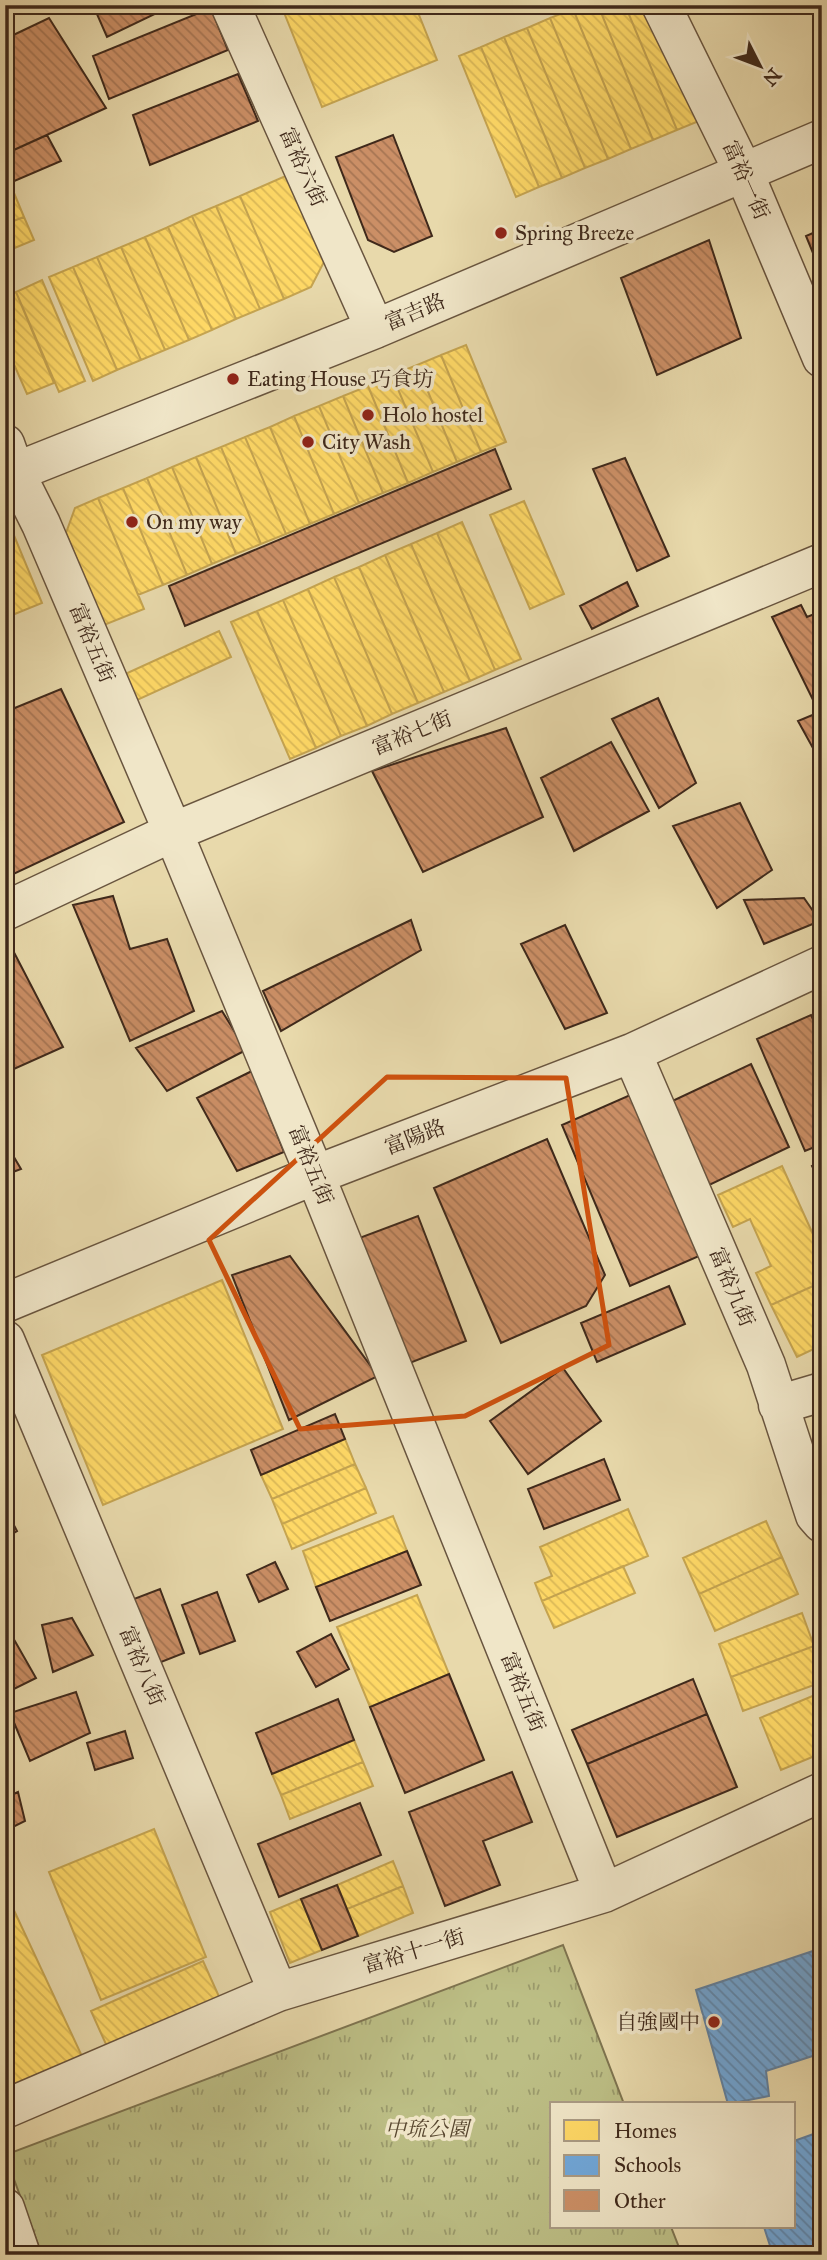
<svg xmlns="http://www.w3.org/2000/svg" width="827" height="2260" viewBox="0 0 827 2260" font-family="'IM FELL Great Primer','Noto Serif TC',serif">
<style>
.grass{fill:url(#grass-tufts);stroke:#7e7450;stroke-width:2}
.homes{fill:url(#homes-back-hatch);stroke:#c5a450;stroke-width:2}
.schools{fill:url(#schools-back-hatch);stroke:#6182a2;stroke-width:2}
.building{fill:url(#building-back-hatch);stroke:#3f291b;stroke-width:2}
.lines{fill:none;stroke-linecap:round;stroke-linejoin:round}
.minor-casing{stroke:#69553f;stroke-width:41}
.minor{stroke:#f0e6c8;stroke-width:38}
.marked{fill:none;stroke:#cf520e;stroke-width:5;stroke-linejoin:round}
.poi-dot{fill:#8f2418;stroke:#f0e6c8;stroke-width:2.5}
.labels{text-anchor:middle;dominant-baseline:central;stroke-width:7;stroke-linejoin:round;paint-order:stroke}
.street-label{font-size:21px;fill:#3f291b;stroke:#f0e6c8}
.poi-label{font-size:21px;fill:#3f291b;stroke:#f0e6c8;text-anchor:start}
.park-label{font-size:21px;font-style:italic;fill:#584730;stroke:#f0e6c8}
</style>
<defs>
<pattern id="grass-tufts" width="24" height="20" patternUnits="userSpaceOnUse" patternTransform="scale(1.75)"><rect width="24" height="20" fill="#bcbe85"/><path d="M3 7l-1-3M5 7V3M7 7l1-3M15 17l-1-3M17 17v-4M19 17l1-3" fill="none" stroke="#9a9a6c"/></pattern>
<pattern id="homes-back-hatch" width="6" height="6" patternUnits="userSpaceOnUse" patternTransform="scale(1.75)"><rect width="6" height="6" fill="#ffd966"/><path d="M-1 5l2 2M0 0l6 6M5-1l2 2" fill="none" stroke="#dcba58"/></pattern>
<pattern id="schools-back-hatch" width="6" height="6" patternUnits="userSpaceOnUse" patternTransform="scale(1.75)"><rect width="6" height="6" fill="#6fa8dc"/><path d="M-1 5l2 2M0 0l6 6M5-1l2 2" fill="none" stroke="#5d89b2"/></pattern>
<pattern id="building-back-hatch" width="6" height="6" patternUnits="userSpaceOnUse" patternTransform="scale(1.75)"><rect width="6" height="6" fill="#cb8f66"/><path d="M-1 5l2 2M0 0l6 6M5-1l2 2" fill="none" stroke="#a67553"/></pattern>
</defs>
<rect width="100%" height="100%" fill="#e8d9ab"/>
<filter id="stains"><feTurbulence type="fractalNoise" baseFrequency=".00286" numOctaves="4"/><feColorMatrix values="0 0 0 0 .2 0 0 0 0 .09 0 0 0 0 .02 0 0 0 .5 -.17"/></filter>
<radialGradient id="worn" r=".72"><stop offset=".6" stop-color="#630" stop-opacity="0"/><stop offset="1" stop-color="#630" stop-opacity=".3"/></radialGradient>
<!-- grass -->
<path class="grass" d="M563,1945L624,2104H552V2227H671L682,2255H42L5,2155Z"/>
<!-- homes -->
<path class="homes" d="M281,5H415L437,60L322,107Z
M581,5H598L653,140L631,149L573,9Z
M598,5H625L677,130L653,140Z
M625,5H652L699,121L677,130Z
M573,9L631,149L608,159L550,18Z
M550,18L608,159L585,168L527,28Z
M527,28L585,168L562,178L504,37Z
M504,37L562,178L539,187L481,47Z
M481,47L539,187L516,197L459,56Z
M290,174L326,258L311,287L284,299L240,196Z
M14,193L24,217L5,224V197Z
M240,196L284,299L260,309L216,206Z
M216,206L260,309L236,319L192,216Z
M192,216L236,319L212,330L168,227Z
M24,217L34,240L5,252V224Z
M168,227L212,330L189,340L145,237Z
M145,237L189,340L165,350L121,247Z
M121,247L165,350L141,360L97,257Z
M97,257L141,360L117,370L73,267Z
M73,267L117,370L93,381L49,277Z
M42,280L85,381L59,392L16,292Z
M16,292L54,383L27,394L5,344V297Z
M466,345L506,442L481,452L441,355Z
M441,355L481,452L457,462L417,365Z
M417,365L457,462L433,472L392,375Z
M392,375L433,472L408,483L368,386Z
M368,386L408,483L383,493L343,396Z
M343,396L383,493L359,503L319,406Z
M319,406L359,503L334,514L294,416Z
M294,416L334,514L310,524L270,427Z
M270,427L310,524L286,534L245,437Z
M245,437L286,534L261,544L221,447Z
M221,447L261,544L236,554L196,457Z
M196,457L236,554L212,564L172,467Z
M172,467L212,564L187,575L147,478Z
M147,478L187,575L163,585L123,488Z
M123,488L163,585L138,595L98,498Z
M98,498L144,609L104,625L66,533L75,508Z
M524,501L564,594L530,609L490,515Z
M462,522L521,659L495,670L437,533Z
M5,529L13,533L42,603L5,618Z
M437,533L495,670L470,681L411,544Z
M411,544L470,681L444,692L385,555Z
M385,555L444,692L418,703L359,567Z
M359,567L418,703L392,714L334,577Z
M334,577L392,714L367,726L308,589Z
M308,589L367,726L341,736L283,600Z
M283,600L341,736L316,748L257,611Z
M257,611L316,748L290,759L231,622Z
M219,631L231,657L135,701L123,675Z
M782,1166L822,1254V1282L771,1305L756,1273L771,1266L750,1219L733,1227L718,1195Z
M222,1280L283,1429L103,1505L42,1355Z
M822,1282V1345L797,1357L771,1305Z
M345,1439L355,1464L272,1499L261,1475Z
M355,1464L366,1488L282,1524L272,1499Z
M366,1488L376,1513L292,1549L282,1524Z
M628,1509L648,1556L542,1601L535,1583L552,1576L540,1547Z
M393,1516L407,1551L316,1587L303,1551Z
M766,1521L782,1557L699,1594L683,1558Z
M782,1557L798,1594L715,1631L699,1594Z
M623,1566L635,1593L554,1628L542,1601Z
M417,1595L449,1674L370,1707L337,1627Z
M802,1613L814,1646L731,1677L719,1644Z
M814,1646L822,1667V1682L743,1711L731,1677Z
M822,1692V1753L781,1770L760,1718Z
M354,1740L363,1762L281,1795L272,1774Z
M363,1762L373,1786L290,1819L281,1795Z
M154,1829L206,1957L101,2000L49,1872Z
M393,1861L403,1886L347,1909L337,1885Z
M403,1886L413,1913L358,1936L347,1909Z
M5,1891L87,2067L5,2105Z
M301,1899L322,1950L290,1963L270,1912Z
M203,1961L221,2001L109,2051L91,2011Z"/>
<!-- schools -->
<path class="schools" d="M822,1948V2053L766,2071L769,2096L728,2104L696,1990Z
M822,2131V2255H773L764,2227H794V2141Z"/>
<!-- building -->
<path class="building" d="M93,5H159L161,11L107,37Z
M211,8L228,50L109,99L93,56Z
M49,18L106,108L5,154V39Z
M238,74L258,121L150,165L133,115Z
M47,135L61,161L5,185V154Z
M393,135L432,236L394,252L368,240L336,157Z
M822,229V275L806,236Z
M709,240L741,338L657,375L621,278Z
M495,449L511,489L185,626L169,586Z
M625,458L669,556L637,571L593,469Z
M627,582L638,606L592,629L580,606Z
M801,605L807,617L822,611V711L819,712L772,617Z
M61,689L124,822L5,878V712Z
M658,698L696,783L659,808L612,719Z
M822,711V746L814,750L798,721Z
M506,728L543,817L423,872L372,771Z
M611,742L649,811L574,851L541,778Z
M740,803L772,870L717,908L673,826Z
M113,896L130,949L167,939L194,1011L130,1041L73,905Z
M804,898L820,921L764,944L744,900Z
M411,920L421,950L281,1031L263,991Z
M565,925L607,1013L565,1029L521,944Z
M5,935L63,1047L5,1073Z
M222,1011L246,1050L167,1091L136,1048Z
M811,1015L822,1040V1144L805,1151L757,1039Z
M751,1064L789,1147L705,1187L666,1104Z
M252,1071L284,1152L237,1171L197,1098Z
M637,1092L706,1253L630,1286L562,1125Z
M547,1139L605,1275L586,1306L501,1343L434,1188Z
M5,1142L21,1169L5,1175Z
M822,1161V1186L812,1166Z
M418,1216L466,1341L402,1366L354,1240Z
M290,1256L378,1376L289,1420L232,1275Z
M669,1286L685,1324L597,1362L581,1323Z
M563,1368L601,1421L528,1474L490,1421Z
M335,1414L345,1439L261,1475L251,1450Z
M604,1459L620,1500L544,1529L528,1489Z
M5,1508L17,1531L5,1538Z
M407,1551L421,1585L330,1621L316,1587Z
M275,1562L288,1589L259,1602L247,1575Z
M160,1589L184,1653L151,1666L126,1602Z
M217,1592L235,1641L200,1654L182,1605Z
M72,1618L93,1655L53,1672L42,1625Z
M331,1634L349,1669L316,1687L297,1652Z
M12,1636L36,1678L6,1693L5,1637Z
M449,1674L484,1760L405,1793L370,1707Z
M693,1679L707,1714L587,1764L572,1730Z
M76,1692L90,1733L30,1761L10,1713Z
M338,1699L354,1740L272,1774L256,1733Z
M707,1714L737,1787L617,1837L587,1764Z
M125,1731L133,1758L95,1770L87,1743Z
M512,1772L532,1822L483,1841L500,1885L445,1906L409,1812Z
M18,1792L25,1821L5,1831V1798Z
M360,1803L381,1855L279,1897L258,1844Z
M337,1885L358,1936L322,1950L301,1899Z"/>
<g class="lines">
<!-- minor casing -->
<g class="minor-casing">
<path id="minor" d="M230,5L375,329
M661,5L744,173L822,358
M5,444L15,472L41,524L173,832L315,1175L604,1893
M5,476L375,329L822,139
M5,911L173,832L822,563
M632,1053L766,1365L815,1515L822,1523
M5,1303L315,1175L632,1053L822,965
M5,1340L278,1992
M778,1405L822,1392
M5,2109L278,1992L604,1893L822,1792
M5,2208L21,2255"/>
</g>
<!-- minor -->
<use href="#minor" class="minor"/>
</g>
<!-- marked area -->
<path class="marked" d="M387,1077L566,1078L609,1345L465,1416L300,1429L209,1240Z"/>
<!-- markers -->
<g class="poi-dot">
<circle cx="501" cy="233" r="7"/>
<circle cx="233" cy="379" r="7"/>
<circle cx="368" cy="415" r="7"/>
<circle cx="308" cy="442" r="7"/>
<circle cx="132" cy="522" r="7"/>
<circle cx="714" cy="2022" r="7"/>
</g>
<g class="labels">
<!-- street labels -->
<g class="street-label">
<text transform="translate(303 167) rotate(66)">富裕六街</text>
<text transform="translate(746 180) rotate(66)">富裕一街</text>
<text transform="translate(415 312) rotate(-23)">富吉路</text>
<text transform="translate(92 643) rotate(67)">富裕五街</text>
<text transform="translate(412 733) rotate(-22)">富裕七街</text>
<text transform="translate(415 1137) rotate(-21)">富陽路</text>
<text transform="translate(311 1165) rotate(68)">富裕五街</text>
<text transform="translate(732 1287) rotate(67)">富裕九街</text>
<text transform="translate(142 1666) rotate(67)">富裕八街</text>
<text transform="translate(523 1692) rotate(68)">富裕五街</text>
<text transform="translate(414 1951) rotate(-17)">富裕十一街</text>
</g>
<!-- poi labels -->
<g class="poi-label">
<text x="515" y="233">Spring Breeze</text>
<text x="247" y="379">Eating House 巧食坊</text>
<text x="382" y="415">Holo hostel</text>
<text x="322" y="442">City Wash</text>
<text x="146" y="522">On my way</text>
<text x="700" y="2022" text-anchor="end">自強國中</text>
</g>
<!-- park labels -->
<g class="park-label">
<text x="427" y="2129">中琉公園</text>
</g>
</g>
<!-- margin -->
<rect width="827" height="2260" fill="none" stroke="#e8d9ab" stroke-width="28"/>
<rect x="7" y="7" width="813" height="2246" fill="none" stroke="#3f291b" stroke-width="3.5"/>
<rect x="14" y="14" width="799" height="2232" fill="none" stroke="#3f291b" stroke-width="2"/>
<!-- legend -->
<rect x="550" y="2102" width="245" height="126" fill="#f0e6c8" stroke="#a99a83" stroke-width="2"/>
<rect x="564" y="2120" width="35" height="21" fill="#ffd966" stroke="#a99a83" stroke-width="2"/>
<text x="614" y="2138" font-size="21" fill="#3f291b">Homes</text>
<rect x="564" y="2155" width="35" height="21" fill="#6fa8dc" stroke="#a99a83" stroke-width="2"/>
<text x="614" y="2172" font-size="21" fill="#3f291b">Schools</text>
<rect x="564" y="2190" width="35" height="21" fill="#cb8f66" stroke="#a99a83" stroke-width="2"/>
<text x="614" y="2208" font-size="21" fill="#3f291b">Other</text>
<!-- north arrow -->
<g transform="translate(760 66) rotate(132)" stroke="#f0e6c8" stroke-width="5" paint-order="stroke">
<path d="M0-5L12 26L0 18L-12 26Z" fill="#3f291b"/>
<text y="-10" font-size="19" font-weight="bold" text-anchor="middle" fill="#3f291b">N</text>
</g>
<rect width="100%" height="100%" filter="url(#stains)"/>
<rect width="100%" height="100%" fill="url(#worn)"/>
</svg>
